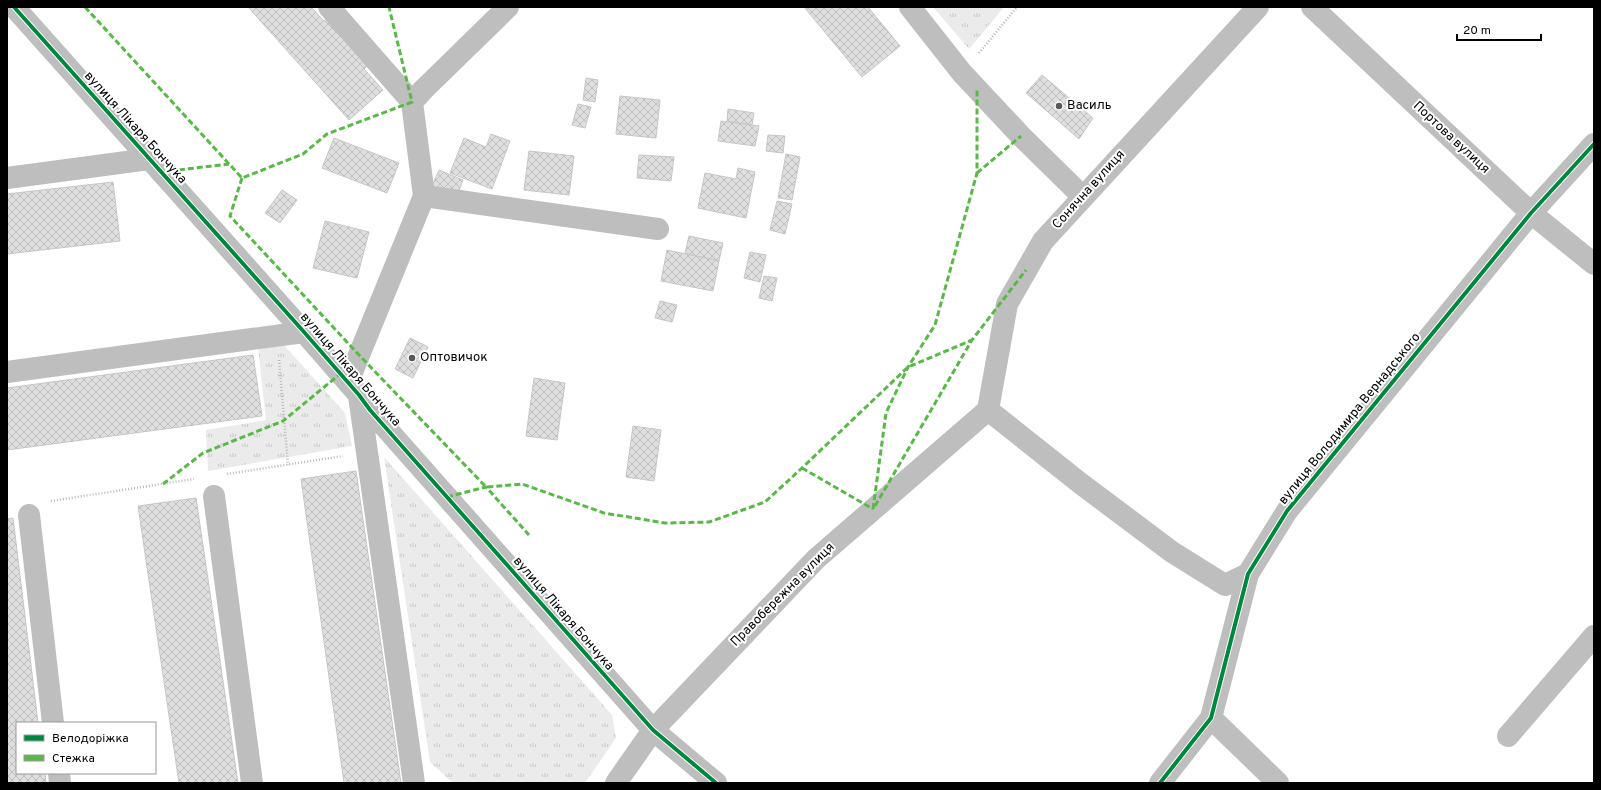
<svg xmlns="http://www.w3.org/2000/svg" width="1601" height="790" viewBox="0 0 1601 790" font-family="Overpass,sans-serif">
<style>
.park{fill:url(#park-tufts)}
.building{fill:url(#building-cross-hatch);stroke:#c6c6c6}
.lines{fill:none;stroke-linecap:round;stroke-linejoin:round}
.path{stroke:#b9b9b9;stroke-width:2.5;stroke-dasharray:1 2;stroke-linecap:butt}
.minor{stroke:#bebebe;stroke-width:22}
.quiet{stroke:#58b947;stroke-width:3;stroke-dasharray:6 3;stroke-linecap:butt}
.cycleway-casing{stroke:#fff;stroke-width:6}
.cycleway{stroke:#00873e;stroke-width:4}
.poi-dot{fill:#595959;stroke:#fff;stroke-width:1.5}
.labels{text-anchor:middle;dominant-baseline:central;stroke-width:4;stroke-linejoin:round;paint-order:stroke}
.poi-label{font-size:13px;fill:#000;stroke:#fff;text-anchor:start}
.street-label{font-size:13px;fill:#000;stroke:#fff}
</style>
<defs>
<pattern id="park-tufts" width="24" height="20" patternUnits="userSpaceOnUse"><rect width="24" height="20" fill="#ebebeb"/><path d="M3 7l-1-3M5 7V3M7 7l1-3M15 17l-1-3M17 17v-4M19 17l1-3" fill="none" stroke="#c8c8c8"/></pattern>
<pattern id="building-cross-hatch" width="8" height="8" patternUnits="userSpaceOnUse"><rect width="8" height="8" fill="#dfdfdf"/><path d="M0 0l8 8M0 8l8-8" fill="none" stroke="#bebebe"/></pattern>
</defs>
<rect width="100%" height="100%" fill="#fff"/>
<!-- park -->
<path class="park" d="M933,7H1004L969,49Z
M283,344L345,413L352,446L208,471L206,430L266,420L258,347Z
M384,457L612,715L616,738L585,783H453L430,762Z"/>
<!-- building -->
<path class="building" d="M248,7H311L324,21L328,17L370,63L364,69L383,90L349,120Z
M804,7H868L900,46L862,77Z
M1042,75L1093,118L1079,139L1026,93Z
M586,78L598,80L595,102L583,100Z
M620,96L660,100L656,138L616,134Z
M578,104L591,107L585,128L572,125Z
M728,109L754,113L752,125L727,121Z
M721,121L759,126L755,146L718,141Z
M491,134L510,141L492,189L450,173L464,138L486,147Z
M768,135L785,136L783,153L766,151Z
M334,138L399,163L387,193L322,168Z
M529,151L574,156L569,195L524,190Z
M786,154L800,157L792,200L778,198Z
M639,155L674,157L671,181L637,178Z
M738,168L755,172L746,218L698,208L705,173L736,179Z
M439,170L463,180L457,196L432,186Z
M113,182L120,241L7,254V194Z
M282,190L297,200L280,223L265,213Z
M777,201L792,204L785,234L770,230Z
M325,221L369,232L357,278L313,268Z
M689,236L723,243L719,261L685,253Z
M667,250L719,261L713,291L661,281Z
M750,252L766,255L760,282L744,278Z
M764,276L777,278L772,301L759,298Z
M660,301L677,305L672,322L655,318Z
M410,338L428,347L413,378L395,369Z
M253,355L262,416L7,450V388Z
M534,378L565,383L557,440L526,436Z
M633,426L661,430L654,481L626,477Z
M356,471L401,783H344L301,479Z
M196,498L238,783H179L138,506Z
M13,518L38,723H17V773H45L46,783H7V519Z"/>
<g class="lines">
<!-- path -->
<path class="path" d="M979,53L1017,7
M279,360L288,465
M227,474L343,456
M51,501L194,479"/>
<!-- minor -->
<path class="minor" d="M14,7L304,332L359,395L370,410L653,730L716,783
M329,7L412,102
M910,7L962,73L1021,136L1082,196
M1312,7L1531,213L1594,264
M7,178L149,159
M424,196L658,229
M7,372L304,332
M348,382L424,196L412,102L423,90L508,7
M359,396L414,783
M988,410L1007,304L1043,241L1258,7
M988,410L1080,483L1172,552L1225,585L1248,574
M214,496L252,783
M29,515L53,723
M1211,718L1278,783
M1508,736L1594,636
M59,773L60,783
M616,783L653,730L816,559L988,410
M1160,783L1211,718L1248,574L1287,511L1531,213L1594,144"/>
<!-- quiet -->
<path class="quiet" d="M85,7L242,178L303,154L327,134L412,102L389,7
M161,172L229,164
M977,173L1021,136
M242,178L230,216L359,355L486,487L522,484L604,513L665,523L709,522L765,502L802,468L908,367L972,340
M802,468L873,509
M163,484L203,453L283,421L340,374
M447,497L486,487L529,535
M875,506L972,340L1026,270
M873,509L886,413L908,367L935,325L977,173V88"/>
<!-- cycleway casing -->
<g class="cycleway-casing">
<path id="cycleway" d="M14,7L304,332L359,395L370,410L653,730L716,783
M1160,783L1211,718L1248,574L1287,511L1531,213L1594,144"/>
</g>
<!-- cycleway -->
<use href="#cycleway" class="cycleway"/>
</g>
<!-- markers -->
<g class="poi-dot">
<circle cx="1059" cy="106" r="4"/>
<circle cx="412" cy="358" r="4"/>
</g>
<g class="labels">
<!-- poi labels -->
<g class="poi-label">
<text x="1067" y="106">Василь</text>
<text x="420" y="358">Оптовичок</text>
</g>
<!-- street labels -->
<g class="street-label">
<text transform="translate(135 128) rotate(48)">вулиця Лікаря Бончука</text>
<text transform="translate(1451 138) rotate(43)">Портова вулиця</text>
<text transform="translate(1089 190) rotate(-48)">Сонячна вулиця</text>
<text transform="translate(350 370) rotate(49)">вулиця Лікаря Бончука</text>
<text transform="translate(1350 419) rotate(-51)">вулиця Володимира Вернадського</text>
<text transform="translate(783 595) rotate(-45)">Правобережна вулиця</text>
<text transform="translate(563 614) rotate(49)">вулиця Лікаря Бончука</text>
</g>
</g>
<!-- border -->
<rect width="1601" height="790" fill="none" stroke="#000000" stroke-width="16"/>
<!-- legend -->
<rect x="16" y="722" width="140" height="52" fill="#ffffff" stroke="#999999"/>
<rect x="24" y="735" width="20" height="6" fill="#00873e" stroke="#999999"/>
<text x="52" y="742" font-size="12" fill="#000000">Велодоріжка</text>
<rect x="24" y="755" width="20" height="6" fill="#58b947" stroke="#999999"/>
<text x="52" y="762" font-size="12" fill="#000000">Стежка</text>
<!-- scale -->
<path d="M1457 34v6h84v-6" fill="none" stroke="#000000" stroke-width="2"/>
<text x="1463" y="34" font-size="12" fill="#000000" stroke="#ffffff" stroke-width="3" paint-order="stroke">20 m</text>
</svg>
